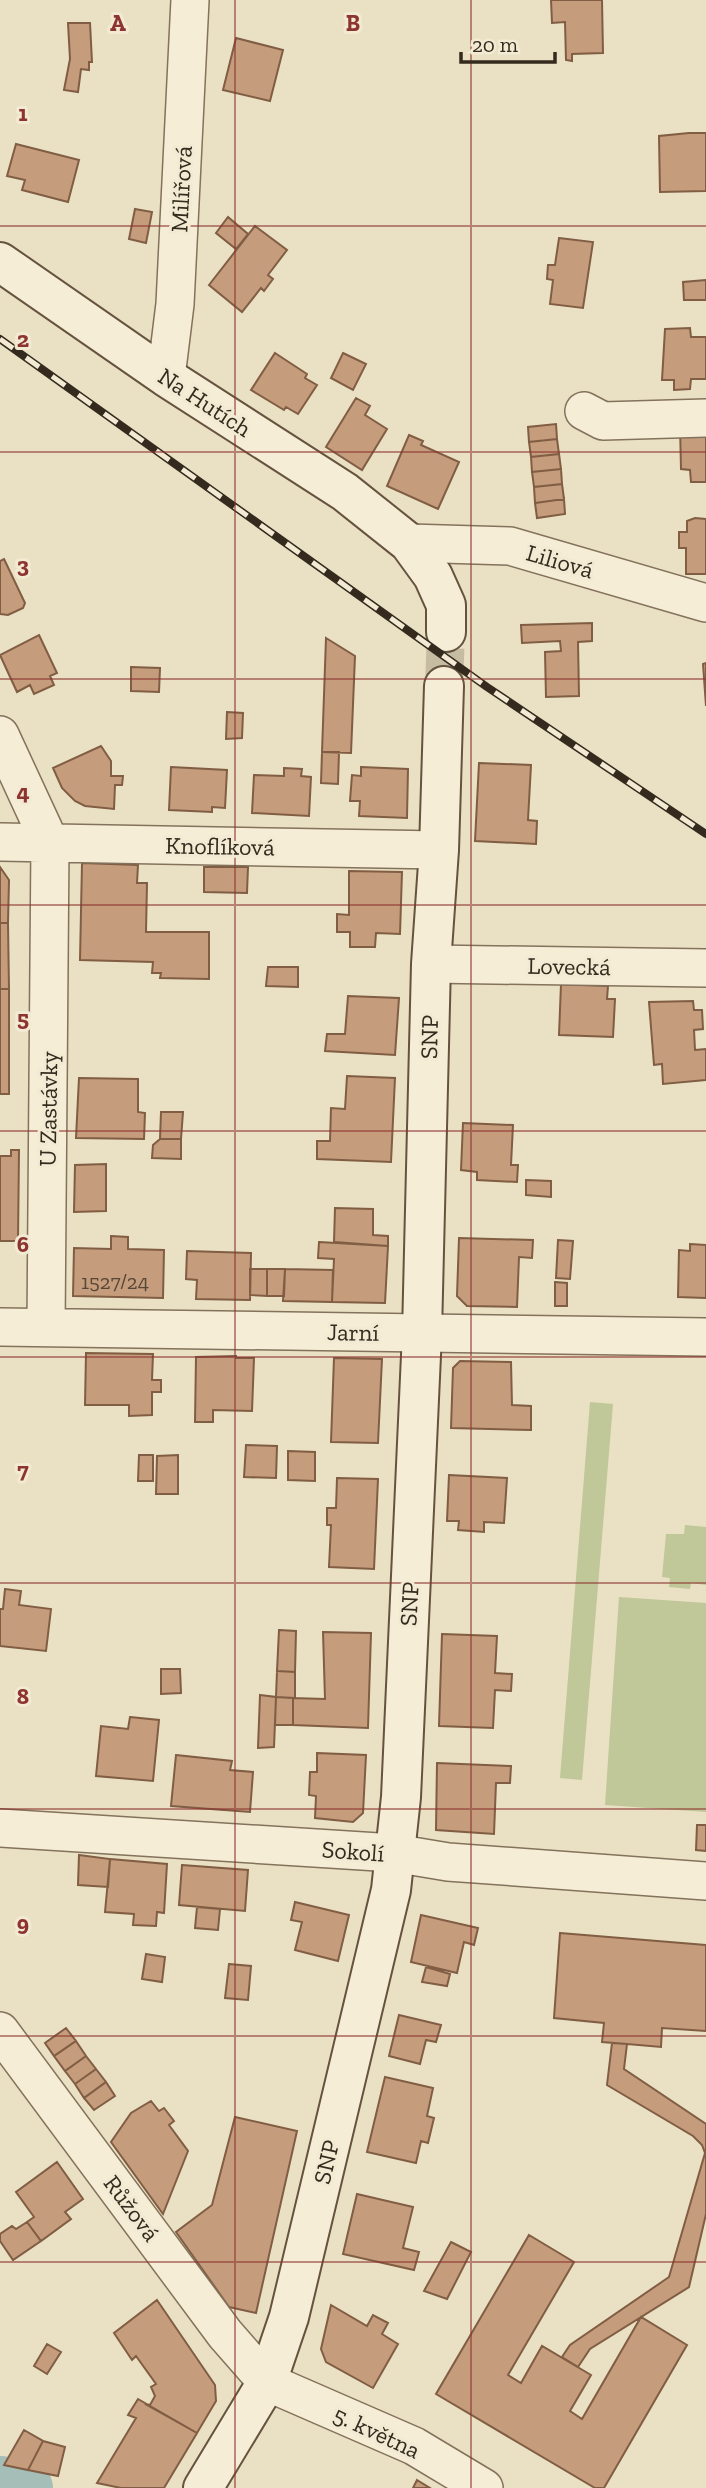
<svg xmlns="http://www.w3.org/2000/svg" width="706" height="2488" viewBox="0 0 706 2488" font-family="'Zilla Slab',serif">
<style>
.green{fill:#c0c798}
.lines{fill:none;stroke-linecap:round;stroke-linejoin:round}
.river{stroke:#a5beb7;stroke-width:56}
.building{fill:#c59d7c;stroke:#805d43;stroke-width:2}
.secondary-tunnel{stroke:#c6bca2;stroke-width:38;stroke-dasharray:38 19;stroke-linecap:butt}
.street-casing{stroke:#83725c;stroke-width:40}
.secondary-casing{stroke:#65533f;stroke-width:42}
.street{stroke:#f6edd6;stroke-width:37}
.secondary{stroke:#f6edd6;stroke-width:38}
.rail-casing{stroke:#342a1e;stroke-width:8}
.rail{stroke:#f2ead2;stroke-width:5;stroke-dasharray:16;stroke-linecap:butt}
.grid{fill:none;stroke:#8d3330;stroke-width:2;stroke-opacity:0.55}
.labels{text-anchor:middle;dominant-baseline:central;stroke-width:6;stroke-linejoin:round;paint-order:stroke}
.number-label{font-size:21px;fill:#584736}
.street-label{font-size:24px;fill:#342a1e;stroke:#f2ead2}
.grid-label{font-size:23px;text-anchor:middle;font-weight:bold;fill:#8d3330;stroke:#f2ead2;stroke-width:6;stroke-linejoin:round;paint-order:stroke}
</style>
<rect width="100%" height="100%" fill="#eae0c3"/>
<!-- green -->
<path class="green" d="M590,1402L613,1404L582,1780L560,1778Z
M685,1525L706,1527V1585L691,1583L690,1589L669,1587L670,1578L662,1577L666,1534H684Z
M619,1597L706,1603V1812L605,1805Z"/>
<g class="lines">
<!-- river -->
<path class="river" d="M0,2484L25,2488"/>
</g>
<!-- building -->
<path class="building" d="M551,0H602L603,53L572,54V61L566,60L565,22L552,23Z
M68,23H90L92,62H89V70L81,69L78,92L64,90L70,59Z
M236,38L283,50L270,101L223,90Z
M689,133H706V191L660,192L659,136Z
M16,144L79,160L68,202L22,190L25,180L7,176Z
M135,209L152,212L146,243L129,239Z
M228,217L248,234L236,249L216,233Z
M255,226L287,250L268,275L273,279L264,291L261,288L242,312L209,285Z
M559,238L593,242L583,308L550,304L553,280L547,279L548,265H555Z
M706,280V300H684L683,282Z
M690,328L691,337H706V379H691L690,389L674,390V380H662L665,329Z
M275,353L307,374L305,378L317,385L298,414L286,407L284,410L251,390Z
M343,353L366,364L353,390L331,378Z
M356,398L370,406L365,415L387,429L362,470L326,447Z
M556,424L557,439L529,442L528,427Z
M680,426H706V482H691L690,470L681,469Z
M409,435L423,441L421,445L459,462L438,509L387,486Z
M557,439L559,454L531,457L529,442Z
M559,454L561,469L532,472L531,457Z
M561,469L562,484L534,487L532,472Z
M562,484L564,499L535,503L534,487Z
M564,499L565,514L537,518L535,503Z
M695,518L706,519V574H686V548H679V532H687V521Z
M4,559L25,603L23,608L8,615L0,614V561Z
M592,623V641L578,642L579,696L546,697L545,652L561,651L560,641L522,643L521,625Z
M39,635L57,673L50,676L54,685L34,694L30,685L17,692L0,655Z
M326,638L355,656L351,753L322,752Z
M706,663V706L703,664Z
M131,667L160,668L159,692L131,691Z
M227,712L243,713L242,738L226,739Z
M101,746L111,761V776H123L122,785H115L114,809L85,806L75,801L62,788L53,768Z
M322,752H339L338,784L321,783Z
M479,763L531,765L528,820L537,821L536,844L475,841Z
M171,767L227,770L225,808L212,807V812L169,810Z
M361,767L408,769L407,818L359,816L360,801H350L352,775L361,776Z
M284,768L302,769L301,776L311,777L309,816L252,813L254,775L284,776Z
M82,863L138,865L137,883H147L146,932H209V979L160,978L161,973H152L153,962L80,960Z
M0,867L9,880L8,923H0Z
M204,867H248L247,893L204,892Z
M349,871L402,872L400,934L376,933L375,947H350V932H337V914L349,915Z
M0,923H8L9,989H0Z
M268,967H298V987L266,986Z
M561,984L608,986L607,999H615L613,1037L559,1035Z
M0,989H9V1094H0Z
M348,996L399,998L395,1055L325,1051L327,1034H345Z
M693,1001L694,1010H702L703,1029L694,1030L695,1050L706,1049V1080L663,1084L662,1064L654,1065L649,1002Z
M347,1076L395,1078L391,1162L317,1159V1141H330L331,1108L345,1109Z
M79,1078L138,1079V1112L145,1113L144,1139L76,1138Z
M161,1112H183L181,1139H160Z
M463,1123L513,1125L511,1165H518L517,1182L477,1180V1172L461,1170Z
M160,1139H181V1159L152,1158L153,1145Z
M11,1150H19L18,1241H0V1156H11Z
M106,1164V1211L74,1212L75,1165Z
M526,1180L551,1181V1197L526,1195Z
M335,1208L373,1209V1235L388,1236V1246L334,1242Z
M111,1236L128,1237V1249L164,1250L163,1298L73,1296L74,1248L111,1249Z
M459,1238L533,1240L532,1258L519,1257L517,1307L467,1306L457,1296Z
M558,1240L573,1241L570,1279L556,1278Z
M319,1242L388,1246L385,1303L332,1302L334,1259L318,1258Z
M690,1244L706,1245V1298L678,1297L679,1250L690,1251Z
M187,1251L251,1253L250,1300L196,1299L197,1280L186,1279Z
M250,1269H267V1296L250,1295Z
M267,1269H285L284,1296H267Z
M285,1269L333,1270L332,1302L283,1301Z
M555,1282L567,1283V1306H555Z
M86,1353L153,1354L152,1380H161V1392H152V1415L129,1416V1405H85Z
M236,1356V1358H254L252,1411L213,1410V1422H195L196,1357Z
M334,1358L382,1359L378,1443L331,1442Z
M460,1361L511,1362L512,1405L531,1406V1430L451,1428L453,1368Z
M246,1445L277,1446L276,1478L244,1477Z
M288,1451L315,1452V1481L288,1480Z
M139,1455H153V1481H138Z
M178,1455V1494H156L157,1456Z
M449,1475L507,1478L504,1523L484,1522V1532L458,1530L459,1521H447Z
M337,1478L378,1479L374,1569L329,1567L331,1525H327V1508H336Z
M5,1589L21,1591L19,1605L51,1609L46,1651L0,1646V1609H3Z
M279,1630L296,1631L295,1672L277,1671Z
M323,1632L371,1633L368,1728L293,1725V1698L325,1699Z
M442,1634L497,1636L495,1673L512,1674L511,1691L495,1690L493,1728L439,1726Z
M161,1669H180L181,1693L161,1694Z
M277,1671L295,1672V1698L276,1697Z
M260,1695L276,1697L274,1747L258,1748Z
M276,1697L293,1698V1725H275Z
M130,1717L159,1720L153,1781L96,1776L101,1726L128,1729Z
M317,1753L366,1755L363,1813L353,1822L315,1818L316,1796L309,1795L310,1772H317Z
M176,1755L232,1761L230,1770L253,1772L250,1812L171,1806Z
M437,1763L511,1766L510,1783H496L494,1834L436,1830Z
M697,1825H706V1851L696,1850Z
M79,1855L110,1859L108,1887L78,1885Z
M110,1859L167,1864L164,1913L157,1912L156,1926L133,1925L134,1914L105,1912Z
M182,1865L248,1870L245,1911L179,1905Z
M295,1902L349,1915L338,1961L295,1950L302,1922L291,1920Z
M197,1907L220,1909L218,1930L195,1928Z
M421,1915L478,1928L474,1945L464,1942L457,1973L411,1962Z
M560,1933L706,1945V2031L662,2028L661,2047L627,2044L602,2042L604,2023L554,2018Z
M146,1954L165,1957L162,1982L142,1979Z
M229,1964L251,1966L248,2000L225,1998Z
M426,1967L450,1974L447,1986L422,1982Z
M399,2015L441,2025L436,2042L426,2040L420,2064L389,2056Z
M66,2028L76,2041L54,2056L45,2043Z
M76,2041L86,2056L65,2071L54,2056Z
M612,2043L627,2044L624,2069L706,2124V2214L689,2287L590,2349L578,2367L562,2357L570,2345L669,2277L705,2153L702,2145L693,2136L607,2085Z
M86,2056L96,2069L75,2084L65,2071Z
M96,2069L106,2082L84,2098L75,2084Z
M385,2077L433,2088L427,2116L434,2118L428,2143L421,2141L416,2163L367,2152Z
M106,2082L115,2096L94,2110L84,2098Z
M151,2101L159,2111L164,2108L174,2121L169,2125L188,2151L163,2214L111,2142L131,2113Z
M235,2117L297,2131L256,2313L229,2307L176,2232L212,2205Z
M57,2162L83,2199L65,2212L71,2219L41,2241L27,2222L34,2217L16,2192Z
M357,2194L413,2207L403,2248L419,2252L414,2270L343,2254Z
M27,2222L41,2241L13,2260L0,2241V2234L12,2226L16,2229Z
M529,2235L574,2262L508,2375L521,2383L542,2346L591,2375L570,2411L582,2419L641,2317L687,2345L604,2488H595L436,2394Z
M451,2242L471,2252L447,2299L424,2291Z
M157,2300L215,2385L216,2401L197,2433L145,2404L150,2405L155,2396L151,2387L156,2384L136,2356L132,2360L114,2333Z
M331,2305L367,2326L373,2315L388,2323L382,2334L398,2344L373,2388L326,2362L321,2349Z
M47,2344L61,2352L47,2374L34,2366Z
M138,2399L197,2433L164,2488H121L97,2483L136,2418L128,2415Z
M24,2430L43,2441L28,2470L4,2465Z
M43,2441L65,2447L58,2476L28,2470Z
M417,2480L430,2488H413Z"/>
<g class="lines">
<!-- secondary-tunnel -->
<path class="secondary-tunnel" d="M444,686L446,632"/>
<!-- street casing -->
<g class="street-casing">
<path id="street" d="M166,377L175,304L190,0
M584,411L603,421L706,418
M409,543L510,546L706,603
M0,735L50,843L46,1327
M0,842L439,850
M431,964L706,968
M0,1327L706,1337
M0,1828L394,1853L448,1862L706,1881
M0,2031L225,2334L267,2382L414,2446L484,2488"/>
</g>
<!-- secondary casing -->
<g class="secondary-casing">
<path id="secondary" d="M0,262L166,377L345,492L409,543L433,576L446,605V632
M203,2488L267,2382L289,2317L391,1890L401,1797L422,1333L431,964L439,850L444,686"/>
</g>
<!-- street -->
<use href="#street" class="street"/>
<!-- secondary -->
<use href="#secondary" class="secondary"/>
<!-- rail casing -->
<g class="rail-casing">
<path id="rail" d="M0,339L487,687L706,834"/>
</g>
<!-- rail -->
<use href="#rail" class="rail"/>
</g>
<!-- grid -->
<path class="grid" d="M235,0V2488M471,0V2488M0,226H706M0,452H706M0,679H706M0,905H706M0,1131H706M0,1357H706M0,1583H706M0,1809H706M0,2036H706M0,2262H706"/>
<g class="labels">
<!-- number labels -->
<g class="number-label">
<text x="115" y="1281">1527/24</text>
</g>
<!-- street labels -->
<g class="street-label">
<text transform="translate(181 189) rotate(-87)">Milířová</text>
<text transform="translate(205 402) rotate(33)">Na Hutích</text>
<text transform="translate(560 561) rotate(16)">Liliová</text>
<text transform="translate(220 846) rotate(1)">Knoflíková</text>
<text transform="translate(569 966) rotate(1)">Lovecká</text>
<text transform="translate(429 1037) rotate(-89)">SNP</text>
<text transform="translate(48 1109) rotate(-89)">U Zastávky</text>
<text transform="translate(353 1332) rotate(1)">Jarní</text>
<text transform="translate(409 1604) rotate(-87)">SNP</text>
<text transform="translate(353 1851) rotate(4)">Sokolí</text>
<text transform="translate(326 2162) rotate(-77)">SNP</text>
<text transform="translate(132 2208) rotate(53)">Růžová</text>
<text transform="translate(377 2432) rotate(25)">5. května</text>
</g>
</g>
<g class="grid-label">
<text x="118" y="31">A</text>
<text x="353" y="31">B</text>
<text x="23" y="121">1</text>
<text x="23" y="347">2</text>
<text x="23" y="573">3</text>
<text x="23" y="800">4</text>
<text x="23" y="1026">5</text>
<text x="23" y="1252">6</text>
<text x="23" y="1478">7</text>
<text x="23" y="1704">8</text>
<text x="23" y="1931">9</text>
</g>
<!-- scale -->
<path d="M461 52v10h94v-10" fill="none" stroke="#342a1e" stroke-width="3.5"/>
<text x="472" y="52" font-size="21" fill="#342a1e" stroke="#f2ead2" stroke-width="5" paint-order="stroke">20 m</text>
</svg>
